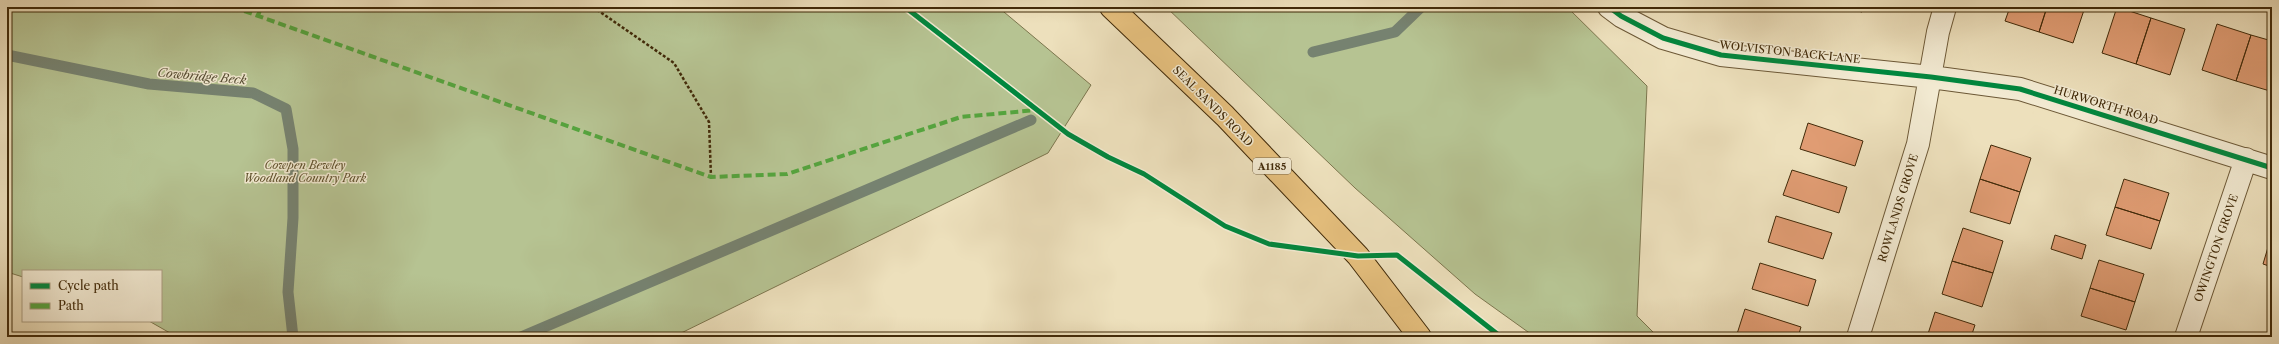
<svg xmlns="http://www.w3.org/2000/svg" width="2279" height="344" viewBox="0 0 2279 344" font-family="'Libre Caslon Text',serif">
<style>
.green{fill:#b6c392;stroke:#7c764e}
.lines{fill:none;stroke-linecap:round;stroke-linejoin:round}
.stream{stroke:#768270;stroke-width:11}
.building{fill:#e09c73;stroke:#412a09}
.street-casing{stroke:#6c5836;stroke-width:24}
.primary-casing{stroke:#412a09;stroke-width:24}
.path{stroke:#412a09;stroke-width:2.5;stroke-dasharray:3 2;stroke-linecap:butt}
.street{stroke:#f3ebd3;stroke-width:22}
.primary{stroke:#e6c07e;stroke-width:22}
.quiet{stroke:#55a43e;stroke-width:4;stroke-dasharray:8 4;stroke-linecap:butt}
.cycleway-casing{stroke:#f3ebd3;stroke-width:8}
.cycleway{stroke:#00873e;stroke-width:5}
.labels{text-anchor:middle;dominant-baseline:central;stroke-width:3;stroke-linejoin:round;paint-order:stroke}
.shield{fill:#f3ebd3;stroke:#766446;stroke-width:1}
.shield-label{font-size:10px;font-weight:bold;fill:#412a09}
.street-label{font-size:11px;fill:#412a09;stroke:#f3ebd3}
.park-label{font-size:11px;font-style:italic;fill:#5e502b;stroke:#f3ebd3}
.water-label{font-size:12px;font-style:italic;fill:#574e34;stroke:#f3ebd3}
</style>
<rect width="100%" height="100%" fill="#ede0bc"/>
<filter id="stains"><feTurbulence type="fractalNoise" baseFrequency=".005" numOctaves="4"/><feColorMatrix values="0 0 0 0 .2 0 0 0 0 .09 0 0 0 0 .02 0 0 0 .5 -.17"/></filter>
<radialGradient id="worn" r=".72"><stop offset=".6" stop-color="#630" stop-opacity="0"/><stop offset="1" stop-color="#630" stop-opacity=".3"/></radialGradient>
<!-- green -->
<path class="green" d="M7,7H998L1091,85L1048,153L673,337H177L149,321H161V271H23V277L7,272Z
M1166,7H1567L1647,86L1637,316L1658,337H1535L1475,294L1355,188Z"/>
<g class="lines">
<!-- stream -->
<path class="stream" d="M1313,52L1395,32L1421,7
M7,55L149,84L253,93L286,109L293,149V218L288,292L293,337
M521,337L1031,120"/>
</g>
<!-- building -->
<path class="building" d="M1843,7H1864L1862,12Z
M2010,7H2047L2039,32L2005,21Z
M2047,7H2085L2073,43L2039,32Z
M2117,7L2151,18L2136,64L2102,53Z
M2151,18L2185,29L2170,75L2136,64Z
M2217,24L2251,35L2236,81L2202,70Z
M2251,35L2272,41L2270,91L2236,81Z
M1808,123L1863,141L1855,166L1800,149Z
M1991,145L2031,158L2020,192L1980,179Z
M1792,170L1847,187L1839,213L1783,195Z
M1980,179L2020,192L2010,224L1970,212Z
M2124,179L2169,193L2160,221L2115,207Z
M2115,207L2160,221L2151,249L2106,235Z
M1776,216L1832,233L1823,259L1768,242Z
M1963,228L2003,241L1993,273L1952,261Z
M2272,234V267L2263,264Z
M2055,235L2086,245L2082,259L2051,249Z
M2099,260L2144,274L2135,302L2090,288Z
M1952,261L1993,273L1982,307L1942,294Z
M1760,263L1816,280L1808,306L1752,289Z
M2090,288L2135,302L2126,330L2081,316Z
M1745,309L1801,327L1798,337H1736Z
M1935,312L1975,325L1971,337H1927Z"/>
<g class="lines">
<!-- street casing -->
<g class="street-casing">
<path id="street" d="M1609,7L1621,16L1663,38L1721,55L1931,77L2020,89L2272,168
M1858,337L1918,144L1938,32L1945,7
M2186,337L2246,159"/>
</g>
<!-- primary casing -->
<g class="primary-casing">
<path id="primary" d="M1111,7L1225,116L1358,256L1420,337"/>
</g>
<!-- path -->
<path class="path" d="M593,7L674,63L709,122L711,177"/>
<!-- street -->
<use href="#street" class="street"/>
<!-- primary -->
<use href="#primary" class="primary"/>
<!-- quiet -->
<path class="quiet" d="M233,7L711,177L787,174L961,117L1036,110
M258,16L261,7"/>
<!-- cycleway casing -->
<g class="cycleway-casing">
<path id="cycleway" d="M905,7L1068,134L1108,157L1144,174L1225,226L1269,244L1358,256L1397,255L1501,337
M1609,7L1621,16L1663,38L1721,55L1931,77L2020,89L2272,168"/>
</g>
<!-- cycleway -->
<use href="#cycleway" class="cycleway"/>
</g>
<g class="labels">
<!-- shield labels -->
<rect class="shield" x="1253" y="158" width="38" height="16" rx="3"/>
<g class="shield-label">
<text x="1272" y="166">A1185</text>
</g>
<!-- street labels -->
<g class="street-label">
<text transform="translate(1790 52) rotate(6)">WOLVISTON BACK LANE</text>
<text transform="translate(2106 105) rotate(17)">HURWORTH ROAD</text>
<text transform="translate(1213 106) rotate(45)">SEAL SANDS ROAD</text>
<text transform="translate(1898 208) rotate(-73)">ROWLANDS GROVE</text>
<text transform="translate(2216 248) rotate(-71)">OWINGTON GROVE</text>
</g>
<!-- park labels -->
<g class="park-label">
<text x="305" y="165">Cowpen Bewley<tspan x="305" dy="13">Woodland Country Park</tspan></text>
</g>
<!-- water labels -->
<g class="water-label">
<text transform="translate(202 76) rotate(5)">Cowbridge Beck</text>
</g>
</g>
<!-- margin -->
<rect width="2279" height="344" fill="none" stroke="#ede0bc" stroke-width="24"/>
<rect x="8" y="8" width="2263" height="328" fill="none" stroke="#412a09" stroke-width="2"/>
<rect x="12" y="12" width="2255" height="320" fill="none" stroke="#412a09"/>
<!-- legend -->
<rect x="22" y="270" width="140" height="52" fill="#f3ebd3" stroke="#ac9e82"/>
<rect x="30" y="283" width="20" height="6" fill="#00873e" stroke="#ac9e82"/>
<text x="58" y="290" font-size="12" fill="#412a09">Cycle path</text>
<rect x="30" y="303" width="20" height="6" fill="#55a43e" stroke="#ac9e82"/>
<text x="58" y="310" font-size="12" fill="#412a09">Path</text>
<rect width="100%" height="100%" filter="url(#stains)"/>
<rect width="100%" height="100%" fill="url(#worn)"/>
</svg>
